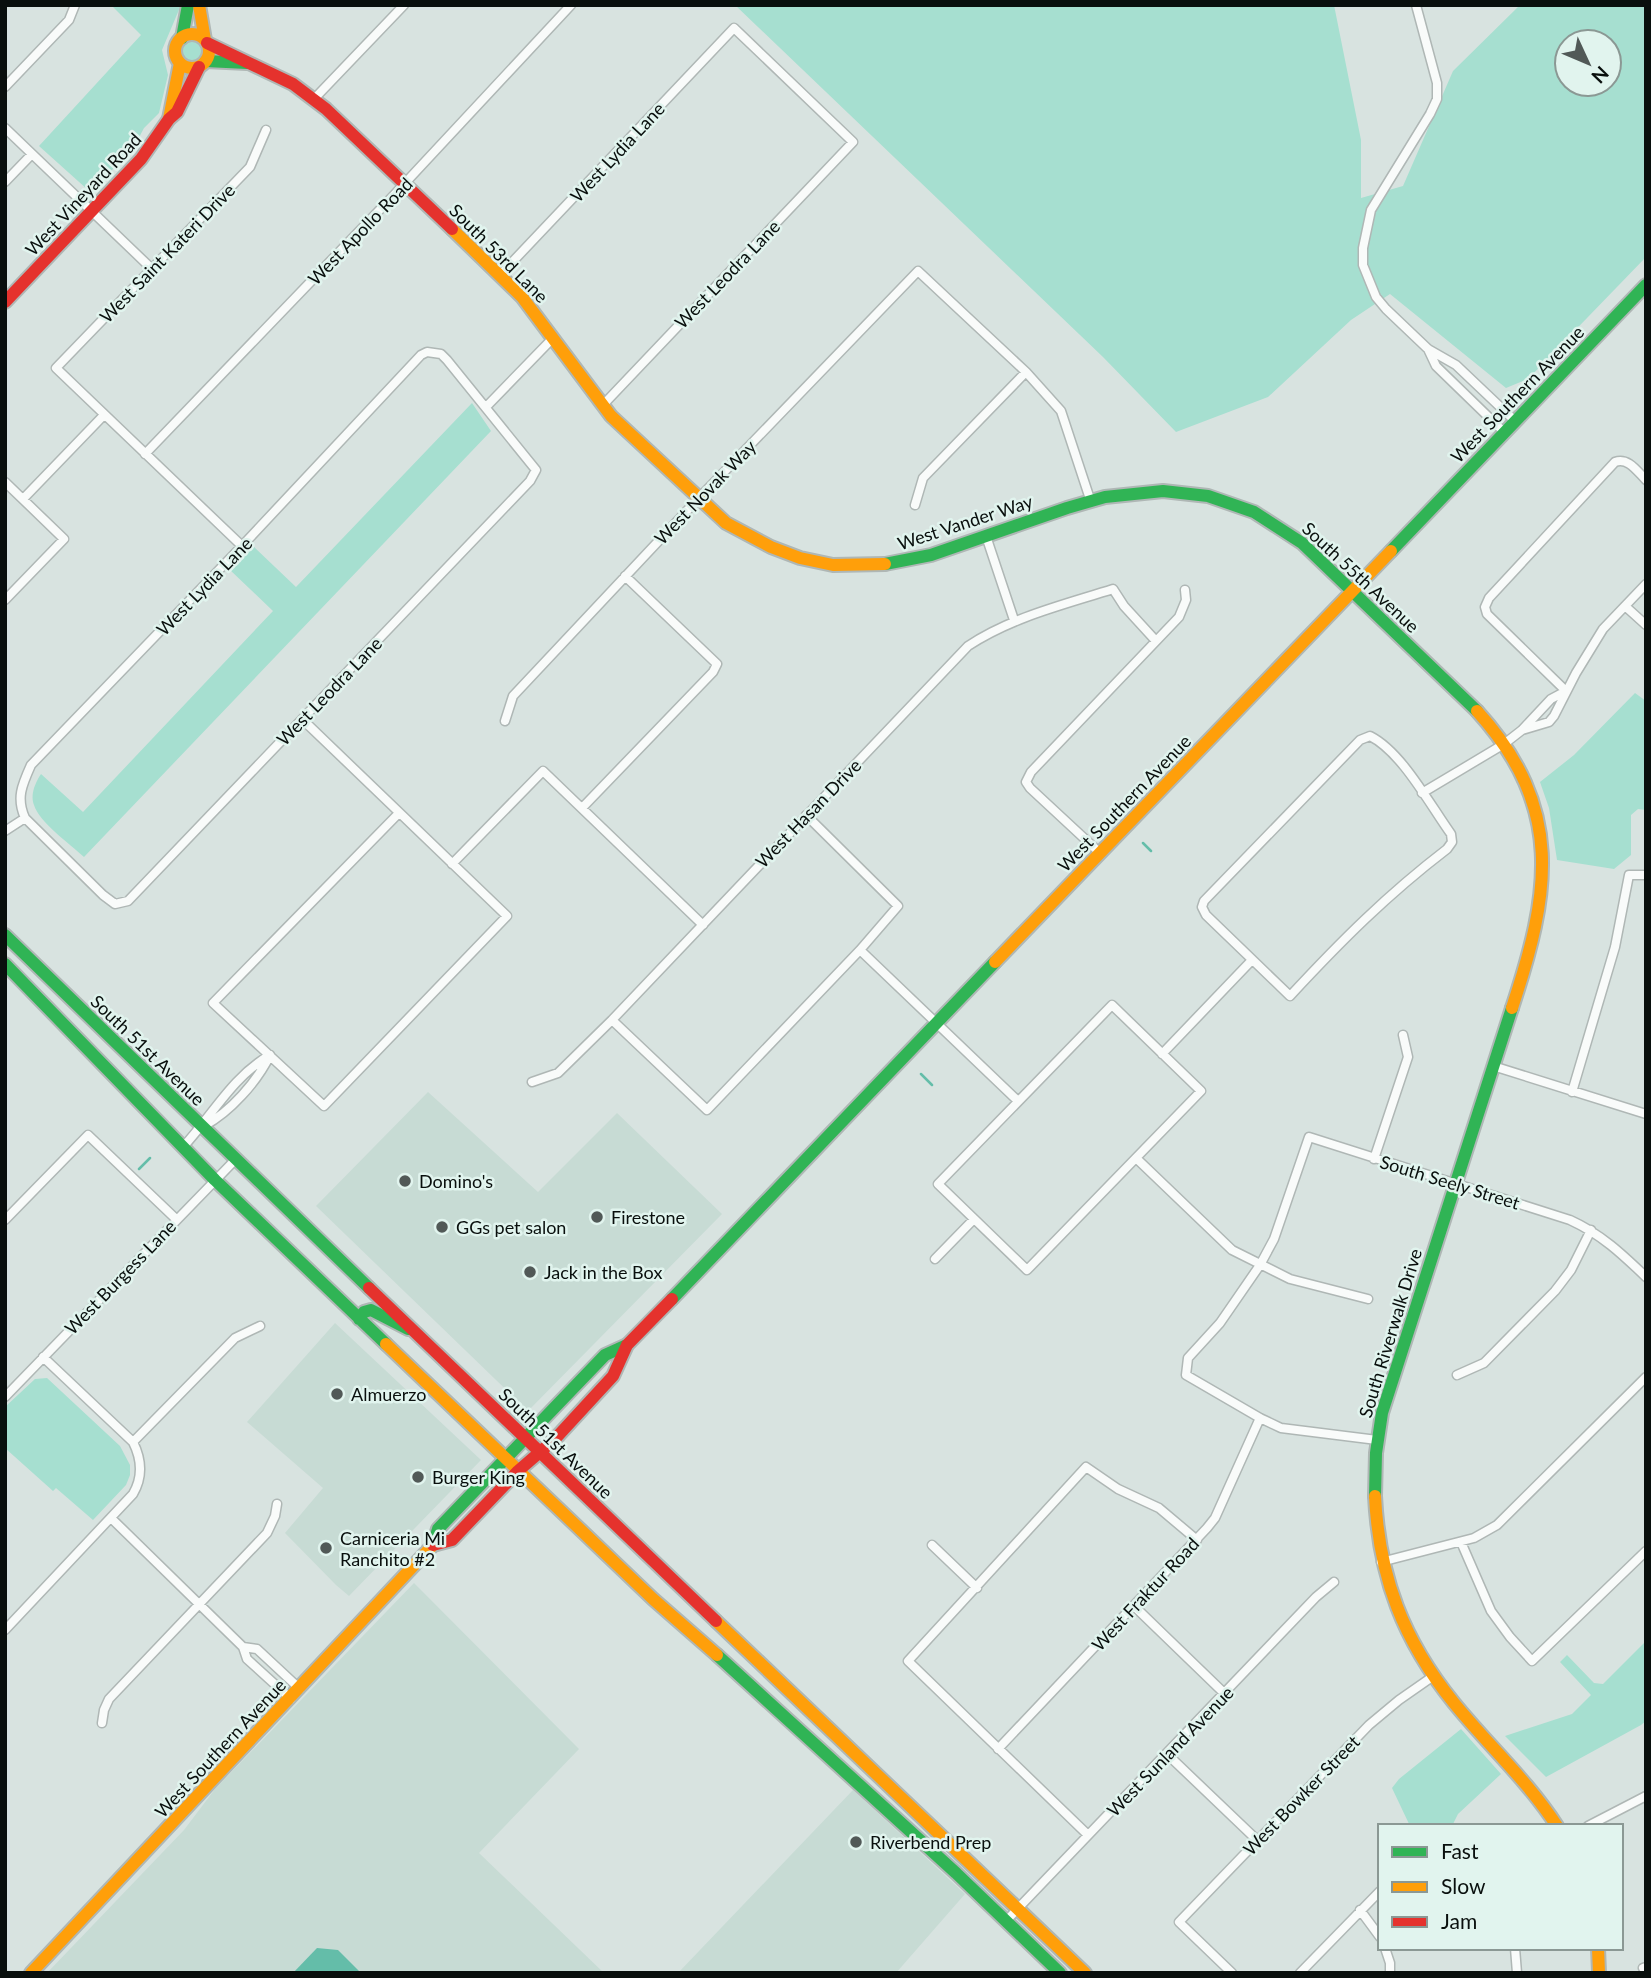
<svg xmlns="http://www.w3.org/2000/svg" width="1651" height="1978" viewBox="0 0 1651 1978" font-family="Lato,sans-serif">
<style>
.built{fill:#c7dbd4}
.green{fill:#a6dfd0;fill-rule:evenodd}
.water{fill:#64bda9}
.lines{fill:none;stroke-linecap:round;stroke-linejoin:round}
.stream{stroke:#64bda9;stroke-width:2.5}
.street-casing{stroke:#afb7b5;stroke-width:11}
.fast-casing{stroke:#afb7b5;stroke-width:16}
.slow-casing{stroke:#afb7b5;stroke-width:16}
.jam-casing{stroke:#afb7b5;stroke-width:16}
.street{stroke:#f9fbfa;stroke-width:8}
.fast{stroke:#30b455;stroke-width:12}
.slow{stroke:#ff9f0a;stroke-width:12}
.jam{stroke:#e5322d;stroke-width:12}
.poi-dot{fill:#515957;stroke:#e1f4ee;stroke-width:2.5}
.labels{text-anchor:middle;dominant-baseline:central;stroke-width:5;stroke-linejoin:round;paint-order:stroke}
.street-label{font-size:18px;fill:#090f0d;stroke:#e1f4ee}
.poi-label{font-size:18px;fill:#090f0d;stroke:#e1f4ee;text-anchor:start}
</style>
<rect width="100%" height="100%" fill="#d8e3e0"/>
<!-- built -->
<path class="built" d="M428,1092L538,1192L617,1113L722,1214L528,1411L316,1206Z
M335,1323L481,1460L349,1596L336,1585L285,1533L323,1488L247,1422Z
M414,1583L579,1749L479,1853L604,1973H47L184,1830L215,1789Z
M853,1790L965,1894L896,1973H678Z"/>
<!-- green -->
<path class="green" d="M111,5H181L162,50L168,75L159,113L144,128L134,147L94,189L88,190L39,146L141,35Z
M735,5H1334L1361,140V198L1403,186L1453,71L1520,5H1646V257L1528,379L1506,388L1390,294L1351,320L1268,397L1176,432L1103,357ZM1567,42H1609V84H1567Z
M181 50a11 11 0 1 1 22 0a11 11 0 1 1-22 0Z
M472,403L491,431L84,857C70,844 39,822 34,805C30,795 35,783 41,774L83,812L273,611L229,569L252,545L296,587Z
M1635,693L1646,701V810L1638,809L1631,815V855L1614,869L1557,860L1549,808L1540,782L1574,755Z
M47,1378L120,1446L130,1465V1475L126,1485L93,1520L56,1488L53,1491L5,1448V1407L35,1379Z
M1646,1641V1721L1641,1725L1546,1777L1505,1736L1572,1714L1591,1695L1560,1662L1567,1655L1594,1683L1603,1684Z
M1461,1729L1501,1774L1458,1814L1452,1826H1410L1392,1788L1399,1779Z"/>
<!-- water -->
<path class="water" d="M317,1948L338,1950L361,1973H293Z"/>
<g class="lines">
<!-- stream -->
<path class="stream" d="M1143,843L1151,851
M921,1074L932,1085
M139,1169L150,1158"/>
<!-- street casing -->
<g class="street-casing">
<path id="street" d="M1416,5L1437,83V99L1430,114L1371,210L1363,248V265L1376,297L1386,309L1428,349L1456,365L1515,421
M5,87L69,20L75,5
M314,99L404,5
M5,128L152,269
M5,182L32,154
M500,275L734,28L853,142L602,406
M1428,349L1436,366L1504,432
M427,352L441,354L447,360L536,470L530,481L128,901L115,904L103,895L25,818C16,798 22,785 31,765L242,546L421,355Z
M486,407L553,338
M145,454L393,196L571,5
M5,482L64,539L5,600
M23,499L104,415
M915,505L923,478L1026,372
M986,536L1014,620
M242,546L56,368L250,167L266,130
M1625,606L1646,625
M1566,691L1487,614L1485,607L1489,598L1615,462C1628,457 1637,471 1646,480
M302,719L507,916L324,1106L213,1003L399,813
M505,721L513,696L698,499L918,271L1026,372L1061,411L1090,499
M1522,730L1549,722L1554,716L1576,673L1603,629L1646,584
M1370,736C1402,752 1430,805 1451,834L1452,842L1447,849C1387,895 1341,941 1290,996L1206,915L1202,907L1204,901L1360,740Z
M1422,793L1504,744L1522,730L1551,699L1566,691
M582,808L713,672L717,664L625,576
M5,831L25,818
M1100,853L1030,788L1026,782L1031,772L1179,617L1186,600L1185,590
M452,864L543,771L703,925
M860,950L1018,1101
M1112,1005L1201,1091L1027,1270L938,1184Z
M612,1020L707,1110L860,950L898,906L806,815
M1162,1054L1252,960
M1493,1066L1646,1114
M532,1082L558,1073L612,1020L968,646C1012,617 1063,605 1113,589L1124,606L1156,641
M1572,1092L1615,947L1629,875H1646
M204,1126C230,1112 257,1082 270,1055
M183,1147C212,1116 232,1077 270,1055
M1136,1158L1232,1250L1290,1279L1368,1299
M1374,1159L1408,1057L1403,1035
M5,1220L88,1135L176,1219
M935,1259L974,1219
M1457,1375L1484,1363L1555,1291L1571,1270L1591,1230
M5,1397L236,1159
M1377,1440L1281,1428L1260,1418L1186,1375L1188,1358L1220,1323L1260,1265L1274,1239L1309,1137L1570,1220C1601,1234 1622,1254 1646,1277
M133,1442L235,1338L260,1326
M111,1518L243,1647L247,1659L291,1699
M1461,1542L1491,1611L1510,1637L1532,1661L1646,1551
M932,1545L977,1588
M1381,1562L1474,1538L1497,1525L1646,1377
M1134,1606L1225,1694
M5,1630L133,1494C143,1477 142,1460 133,1442L43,1357
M243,1647L257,1649L300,1689
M102,1723L104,1710L109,1699L267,1533L275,1516L277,1504
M998,1749L1207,1528L1215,1518L1260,1418
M1167,1754L1257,1840
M1588,1826L1646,1796
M1088,1835L908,1661L1086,1467L1118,1489L1159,1508L1197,1540
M1360,1910L1380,1937
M1006,1921L1316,1597L1334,1582
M1385,1948L1390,1963V1973
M1515,1948L1517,1973
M1643,1968L1646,1967
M1232,1973L1179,1922L1369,1725L1399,1700L1432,1677
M1300,1973L1380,1891"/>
</g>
<!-- fast casing -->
<g class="fast-casing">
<path id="fast" d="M182,38L188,5
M206,61L247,63
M1391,551L1646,285
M885,564L931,555L1067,508L1105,497L1163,491L1208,496L1254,512L1302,543L1477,711
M5,935L369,1288
M5,964L215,1180L386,1344
M672,1299L995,962
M359,1319L364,1312L371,1310L408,1329
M1375,1496L1376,1453L1382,1413L1512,1008
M433,1545L438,1529L605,1355L627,1345
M717,1655L956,1873L1060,1973"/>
</g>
<!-- slow casing -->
<g class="slow-casing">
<path id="slow" d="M199,5L205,40
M175 51a17 17 0 1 1 34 0a17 17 0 1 1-34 0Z
M169,119L180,63
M452,229L522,297L611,416L726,523L771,547L800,558L833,565L885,564
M1477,711C1565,808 1550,893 1512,1008
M995,962L1391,551
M386,1344L653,1599L717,1655
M1375,1496C1379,1577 1403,1640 1454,1703C1488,1745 1527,1780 1557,1826
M716,1621L1085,1973
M1598,1948L1599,1973
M31,1973L433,1545"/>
</g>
<!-- jam casing -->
<g class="jam-casing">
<path id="jam" d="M207,43L293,84L326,109L452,229
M5,302L141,159L169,119L177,112L199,67
M369,1288L716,1621
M433,1545L452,1540L518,1471L555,1439L613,1376L627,1345L672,1299"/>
</g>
<!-- street -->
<use href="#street" class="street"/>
<!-- fast -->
<use href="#fast" class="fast"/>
<!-- slow -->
<use href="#slow" class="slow"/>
<!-- jam -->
<use href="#jam" class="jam"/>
</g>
<!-- markers -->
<g class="poi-dot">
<circle cx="405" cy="1181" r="7"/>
<circle cx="597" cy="1217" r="7"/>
<circle cx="442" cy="1227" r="7"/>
<circle cx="530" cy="1272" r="7"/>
<circle cx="337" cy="1394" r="7"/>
<circle cx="418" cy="1477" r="7"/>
<circle cx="326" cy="1548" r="7"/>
<circle cx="856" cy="1842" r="7"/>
</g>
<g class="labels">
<!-- street labels -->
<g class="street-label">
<text transform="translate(617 152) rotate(-47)">West Lydia Lane</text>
<text transform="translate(83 194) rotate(-47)">West Vineyard Road</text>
<text transform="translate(360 231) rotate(-46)">West Apollo Road</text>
<text transform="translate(167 253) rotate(-46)">West Saint Kateri Drive</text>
<text transform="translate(499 253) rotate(45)">South 53rd Lane</text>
<text transform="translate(727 274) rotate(-46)">West Leodra Lane</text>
<text transform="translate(1517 394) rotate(-46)">West Southern Avenue</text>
<text transform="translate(705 492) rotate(-46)">West Novak Way</text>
<text transform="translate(965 522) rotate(-18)">West Vander Way</text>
<text transform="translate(1361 577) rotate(43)">South 55th Avenue</text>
<text transform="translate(204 586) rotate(-46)">West Lydia Lane</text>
<text transform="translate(329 691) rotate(-46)">West Leodra Lane</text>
<text transform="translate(1124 803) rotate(-46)">West Southern Avenue</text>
<text transform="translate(808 813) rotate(-46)">West Hasan Drive</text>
<text transform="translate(148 1050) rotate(44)">South 51st Avenue</text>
<text transform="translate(1450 1182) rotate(17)">South Seely Street</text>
<text transform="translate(120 1277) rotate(-46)">West Burgess Lane</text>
<text transform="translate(1390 1333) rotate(-73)">South Riverwalk Drive</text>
<text transform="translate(556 1443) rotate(44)">South 51st Avenue</text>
<text transform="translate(1145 1594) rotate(-47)">West Fraktur Road</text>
<text transform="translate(220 1748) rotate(-47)">West Southern Avenue</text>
<text transform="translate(1170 1751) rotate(-46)">West Sunland Avenue</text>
<text transform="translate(1301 1795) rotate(-46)">West Bowker Street</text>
</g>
<!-- poi labels -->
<g class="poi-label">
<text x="419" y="1181">Domino's</text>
<text x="611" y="1217">Firestone</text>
<text x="456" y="1227">GGs pet salon</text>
<text x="544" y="1272">Jack in the Box</text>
<text x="351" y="1394">Almuerzo</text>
<text x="432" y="1477">Burger King</text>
<text x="340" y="1538">Carniceria Mi<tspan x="340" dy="21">Ranchito #2</tspan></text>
<text x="870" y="1842">Riverbend Prep</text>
</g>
</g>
<!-- border -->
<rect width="1651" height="1978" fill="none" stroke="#090f0d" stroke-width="14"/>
<!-- legend -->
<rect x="1378" y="1824" width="245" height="126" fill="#e1f4ee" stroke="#8b9894" stroke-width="2"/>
<rect x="1392" y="1847" width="35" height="10" fill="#30b455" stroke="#8b9894" stroke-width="2"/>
<text x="1441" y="1859" font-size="21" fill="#090f0d">Fast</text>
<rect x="1392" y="1882" width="35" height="10" fill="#ff9f0a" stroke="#8b9894" stroke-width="2"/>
<text x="1441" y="1894" font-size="21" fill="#090f0d">Slow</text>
<rect x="1392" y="1917" width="35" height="10" fill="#e5322d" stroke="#8b9894" stroke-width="2"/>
<text x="1441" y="1929" font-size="21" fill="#090f0d">Jam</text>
<!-- north arrow -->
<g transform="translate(1588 63) rotate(134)"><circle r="33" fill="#e1f4ee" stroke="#8b9894" stroke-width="2"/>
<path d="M0-5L12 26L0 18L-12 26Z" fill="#515957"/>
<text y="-10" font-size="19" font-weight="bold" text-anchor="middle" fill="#090f0d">N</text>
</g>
</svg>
